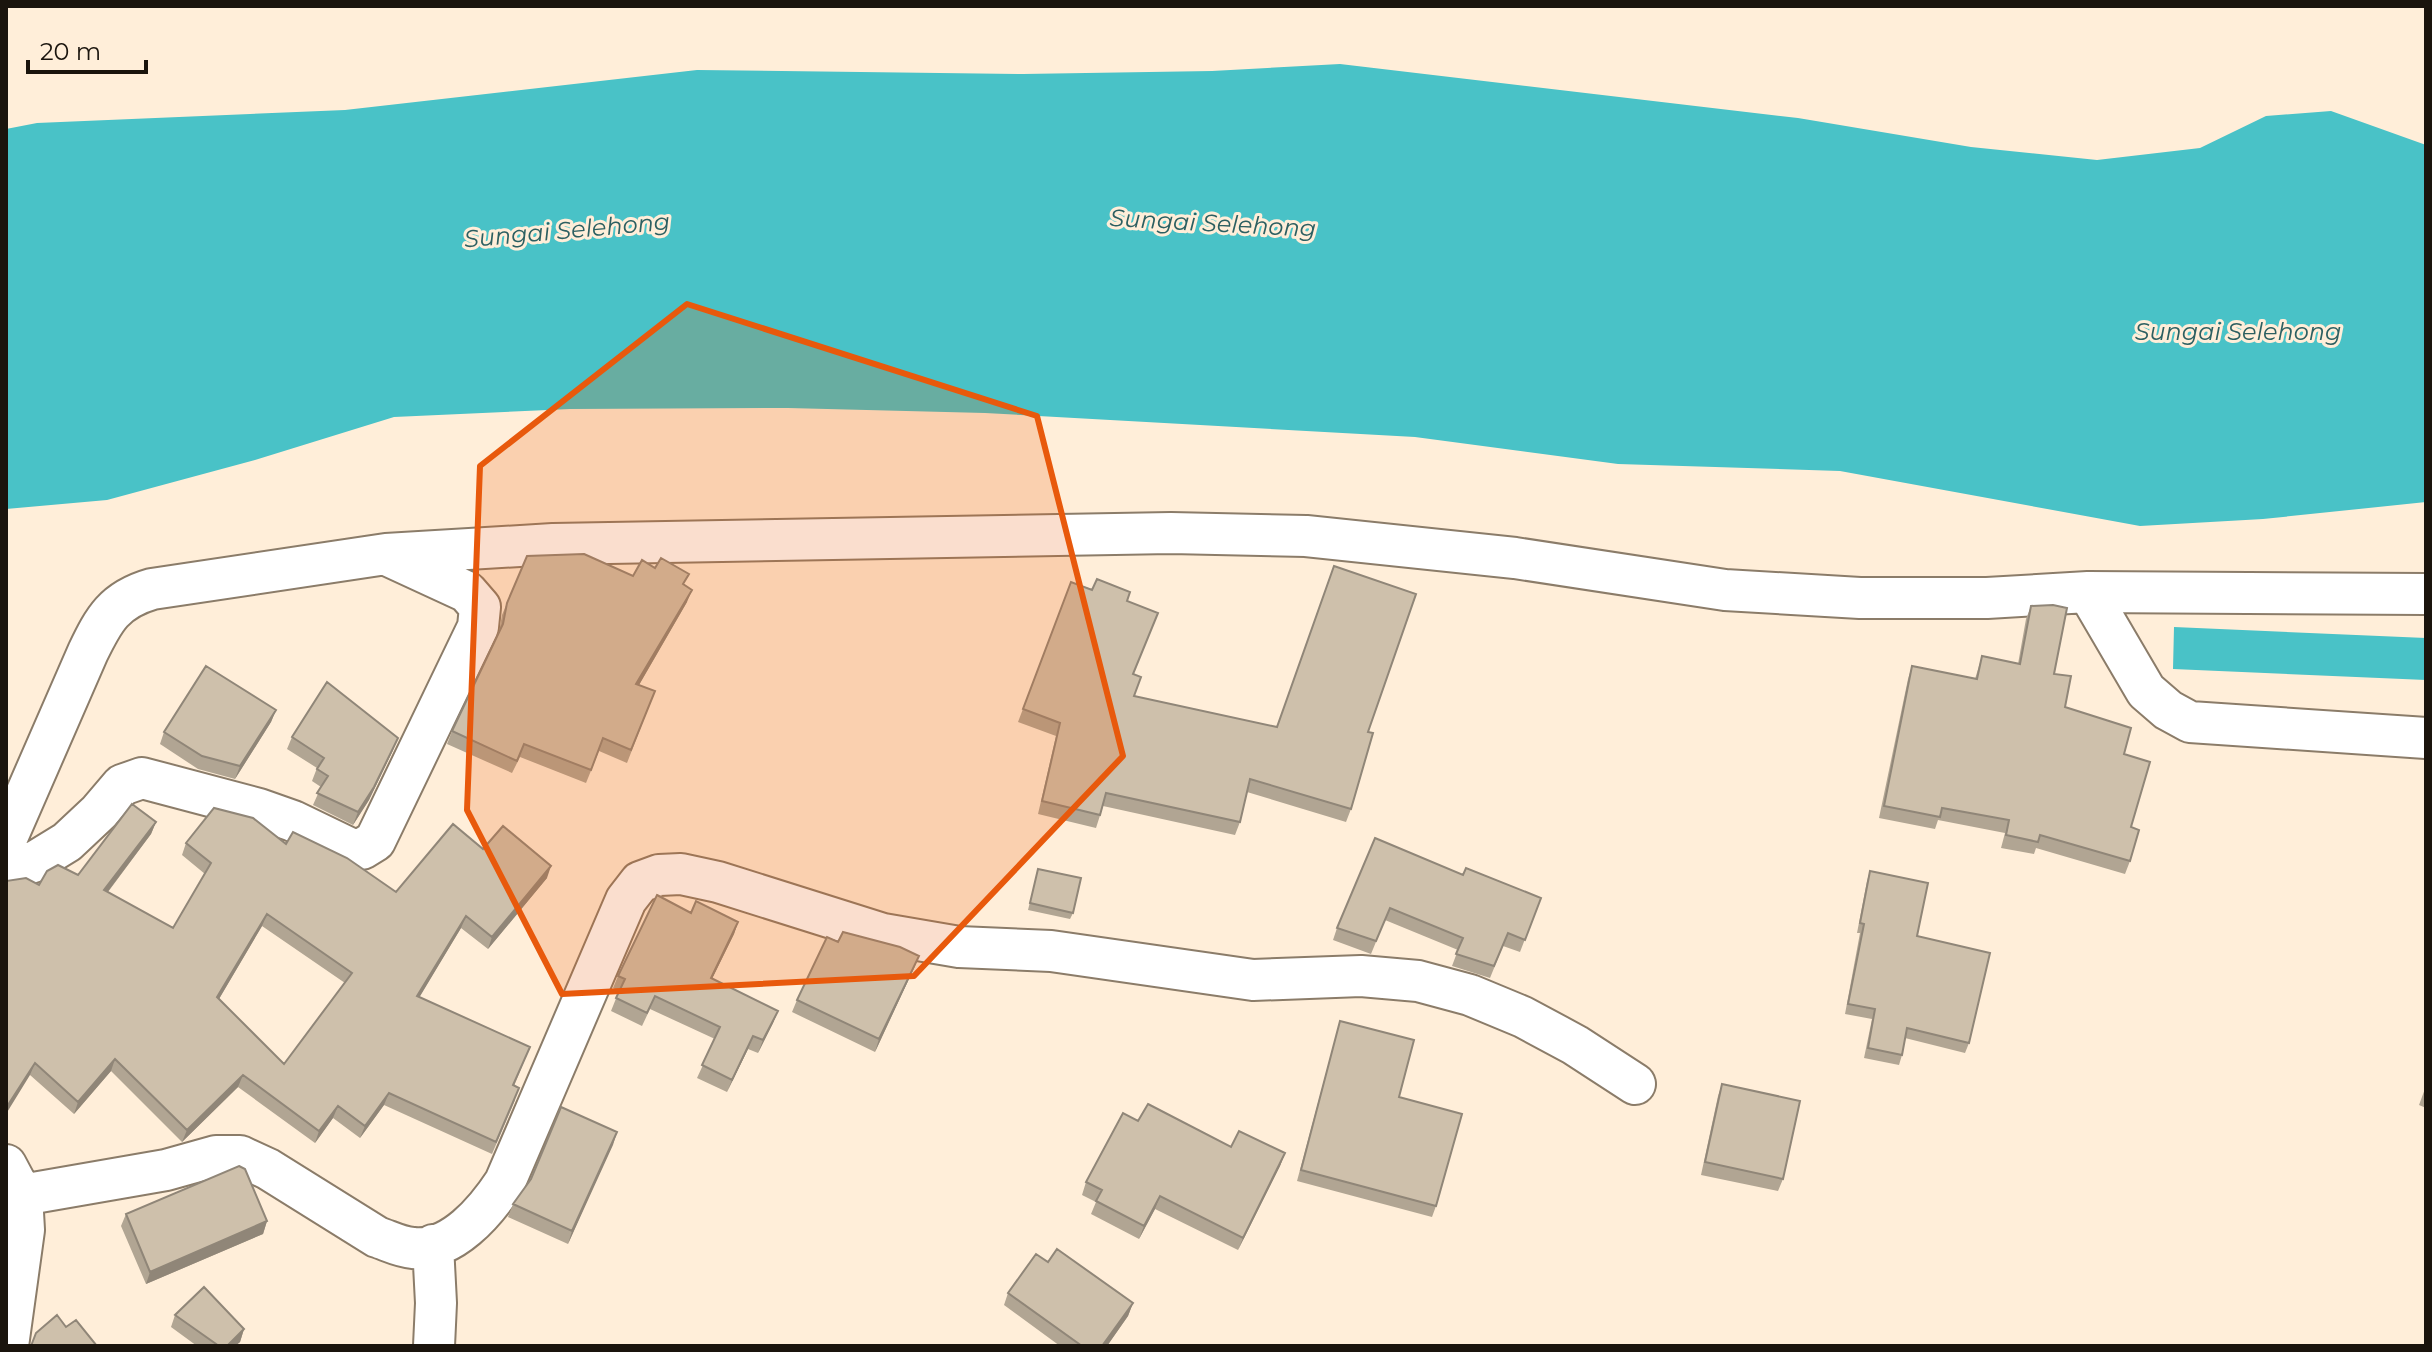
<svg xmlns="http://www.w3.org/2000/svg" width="2432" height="1352" viewBox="0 0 2432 1352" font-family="Montserrat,sans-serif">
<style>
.water{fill:#49c2c7}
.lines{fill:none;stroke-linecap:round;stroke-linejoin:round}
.street-casing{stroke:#8b7c69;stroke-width:44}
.street{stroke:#fff;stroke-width:40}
.wall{fill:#b1a593;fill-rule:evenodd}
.shaded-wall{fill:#908678}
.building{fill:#cec0ab;stroke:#908678;stroke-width:2;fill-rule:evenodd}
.marked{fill:#e8590c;fill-opacity:0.2;stroke:#e8590c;stroke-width:6;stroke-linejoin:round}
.labels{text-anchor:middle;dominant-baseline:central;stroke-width:6;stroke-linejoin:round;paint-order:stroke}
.water-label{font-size:24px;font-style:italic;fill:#2c5f61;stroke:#ffeed9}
</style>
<rect width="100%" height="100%" fill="#ffeed9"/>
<!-- water -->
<path class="water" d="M1340,64L1798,118L1971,147L2097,160L2200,148L2266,116L2331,111L2426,145V502L2263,519L2140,526L1840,471L1618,464L1415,437L985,413L788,408L570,409L394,417L255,460L107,500L6,509V129L37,123L345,110L697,70L1023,74L1212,71Z
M2174,627L2426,638V680L2173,669Z"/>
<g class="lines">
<!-- street casing -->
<g class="street-casing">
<path id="street" d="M2088,592L2146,691L2168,710L2190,722L2426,738
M6,840L88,652C104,619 114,600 152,589L386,554L553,544L1171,533L1306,536L1515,558L1725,590L1860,598H1987L2088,592L2426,594
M6,871L36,861L67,842L99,812L122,785L142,778L259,809L293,821L351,849H362L375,841L478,627L480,607L467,592L389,556
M6,1165L22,1195L24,1230L8,1346
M22,1195L166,1170L216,1156H240L268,1169L377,1237C389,1241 400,1247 413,1248C452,1252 486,1211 505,1182L626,900L640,882L659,875L681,874L718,882L883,934L959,947L1051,951L1253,980L1361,976L1418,981L1470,995L1523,1017L1575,1045L1635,1084
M433,1245L436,1303L434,1346"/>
</g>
<!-- street -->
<use href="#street" class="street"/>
</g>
<!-- wall -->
<path class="wall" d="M633,576L685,585L687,602L639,685L655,691L627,763L599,751L586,783L520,757L512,773L447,744L452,731L499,632L502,615L507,603Z
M1071,582L1127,601L1135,696L1277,727L1368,732L1351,809L1346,822L1247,792L1240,822L1235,835L1103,806L1096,828L1038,814L1056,736L1018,722Z
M2031,606L2065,707L2124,754L2131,827L2130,861L2125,874L2036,848L2034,854L2001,848L2005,833L1938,820L1935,829L1879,818L1908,679L1912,666L1975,679L1982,656L2018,664L2026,619Z
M276,710L271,722L235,779L198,769L160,744L164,732Z
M292,737L393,750L369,800L353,825L313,805L321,787L312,781L317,768L287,749Z
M156,822L151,834L108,892L173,928L205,874L182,855L186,843L286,844L396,892L483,849L547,878L488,949L461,928L419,997L530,1047L514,1086L515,1100L492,1154L384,1105L360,1138L333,1118L315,1143L238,1087L182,1142L111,1071L74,1114L30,1075L39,885L78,875ZM262,926L345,983L284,1064L219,999Z
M1038,869L1073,913L1070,919L1028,910Z
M1870,871L1917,936L1969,1043L1965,1053L1905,1038L1902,1055L1899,1065L1864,1058L1872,1019L1845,1014L1860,933H1857L1867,881Z
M1463,875L1541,898L1520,952L1503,946L1490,978L1452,966L1458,950L1385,920L1371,954L1333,940L1337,928Z
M691,913L738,922L734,934L712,979L778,1011L773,1023L758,1053L748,1049L727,1092L697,1078L715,1039L650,1009L642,1026L611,1011L619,991L613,988L618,976Z
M838,942L919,956L914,968L875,1052L792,1012L797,1000Z
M1340,1021L1436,1206L1432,1217L1297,1181Z
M1722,1084L1783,1179L1778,1191L1701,1175L1718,1096Z
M2426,1086V1108L2419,1105Z
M1138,1121L1231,1147L1285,1153L1280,1166L1238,1250L1155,1209L1139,1239L1091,1214L1096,1202L1082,1195L1086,1182Z
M617,1132L568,1244L508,1217L513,1204Z
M126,1214L267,1221L263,1234L146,1284L121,1226Z
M1048,1262L1133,1303L1128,1316L1107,1346H1060L1004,1305L1008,1293Z
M175,1315L244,1329L240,1342L235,1346H197L171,1327Z"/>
<!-- shaded-wall -->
<path class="shaded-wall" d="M692,590L687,602L632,697L636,684Z
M276,710L271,722L235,779L240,766Z
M398,738L393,750L369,800L353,825L358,812Z
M156,822L151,834L100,902L104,890Z
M551,866L547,878L488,949L492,937Z
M267,914L262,926L213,1009L217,997Z
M466,916L461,928L413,1008L417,996Z
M738,922L734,934L706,991L711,978Z
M919,956L914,968L875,1052L879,1039Z
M778,1011L773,1023L758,1053L763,1040Z
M753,1036L748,1049L727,1092L732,1080Z
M115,1059L111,1071L74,1114L78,1102Z
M35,1063L30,1075L6,1114V1108Z
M243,1075L238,1087L182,1142L187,1130Z
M389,1093L384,1105L360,1138L365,1126Z
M338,1106L333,1118L315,1143L319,1131Z
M617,1132L613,1145L568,1244L572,1231Z
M1285,1153L1280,1166L1238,1250L1243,1238Z
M1160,1196L1155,1209L1139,1239L1144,1226Z
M267,1221L263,1234L146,1284L150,1272Z
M1133,1303L1128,1316L1107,1346H1102Z
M244,1329L240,1342L235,1346H227Z"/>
<!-- building -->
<path class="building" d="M584,554L633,576L642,560L655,568L661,558L689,574L683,584L692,590L636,684L655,691L631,750L603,738L591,770L524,744L517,761L452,731L503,624L507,603L527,556Z
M1334,566L1416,594L1368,732L1373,733L1351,809L1250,779L1240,822L1106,793L1100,815L1042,801L1060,723L1023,709L1071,582L1092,590L1097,579L1130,592L1127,601L1158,613L1133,674L1141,677L1134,696L1277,727Z
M2053,605L2067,608L2054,674L2071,676L2065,707L2131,728L2124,754L2150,762L2131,827L2139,830L2130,861L2040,835L2038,842L2006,835L2009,820L1942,808L1940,817L1884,806L1912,666L1977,679L1982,656L2020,664L2031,606Z
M206,666L276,710L240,766L202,756L164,732Z
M327,682L398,738L374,787L358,812L317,793L328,776L317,769L324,758L292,737Z
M132,804L156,822L104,890L173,928L211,863L186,843L214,808L253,818L286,844L293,832L347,858L396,892L453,824L483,849L503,826L551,866L492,937L466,916L417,996L530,1047L513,1085L519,1088L496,1142L389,1093L365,1126L338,1106L319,1131L243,1075L187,1130L115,1059L78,1102L35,1063L6,1108V881L26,878L39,885L47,871L58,865L78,875ZM267,914L352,973L284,1064L217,997Z
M1375,838L1463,875L1466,868L1541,898L1525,940L1508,933L1494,966L1456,954L1463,938L1390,908L1376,941L1337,928Z
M1038,869L1081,878L1073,913L1030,903Z
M1870,871L1928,883L1917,936L1990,953L1969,1043L1907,1028L1902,1055L1868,1048L1875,1009L1848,1004L1864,924L1860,923Z
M657,895L691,913L696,901L738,922L711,978L778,1011L763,1040L753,1036L732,1080L702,1065L720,1027L655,996L647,1013L616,998L625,979L618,976Z
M843,932L900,947L919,956L879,1039L797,1000L827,937L838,942Z
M1340,1021L1414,1040L1399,1097L1462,1114L1436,1206L1301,1170Z
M1722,1084L1800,1101L1783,1179L1705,1162Z
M1148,1104L1231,1147L1239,1131L1285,1153L1243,1238L1160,1196L1144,1226L1096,1201L1102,1190L1086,1182L1123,1113L1138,1121Z
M561,1107L617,1132L572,1231L513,1204L531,1179Z
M239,1166L245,1169L267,1221L150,1272L126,1214Z
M1057,1249L1133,1303L1102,1346H1082L1008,1293L1036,1254L1048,1262Z
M204,1287L244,1329L227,1346H219L175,1315Z
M57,1315L66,1327L76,1320L97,1346H31L36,1333Z"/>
<!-- marked area -->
<path class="marked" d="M687,304L1037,416L1123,756L914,976L562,994L467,810L480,466Z"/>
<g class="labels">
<!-- water labels -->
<g class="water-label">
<text transform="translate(1213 223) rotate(3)">Sungai Selehong</text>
<text transform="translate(567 230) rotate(-5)">Sungai Selehong</text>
<text x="2238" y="331">Sungai Selehong</text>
</g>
</g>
<!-- border -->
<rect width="2432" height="1352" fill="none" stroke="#1a140d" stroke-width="16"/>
<!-- scale -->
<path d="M28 60v12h118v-12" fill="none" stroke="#1a140d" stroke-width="4"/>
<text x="40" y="60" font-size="24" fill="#1a140d" stroke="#ffeed9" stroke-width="6" paint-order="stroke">20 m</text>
</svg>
